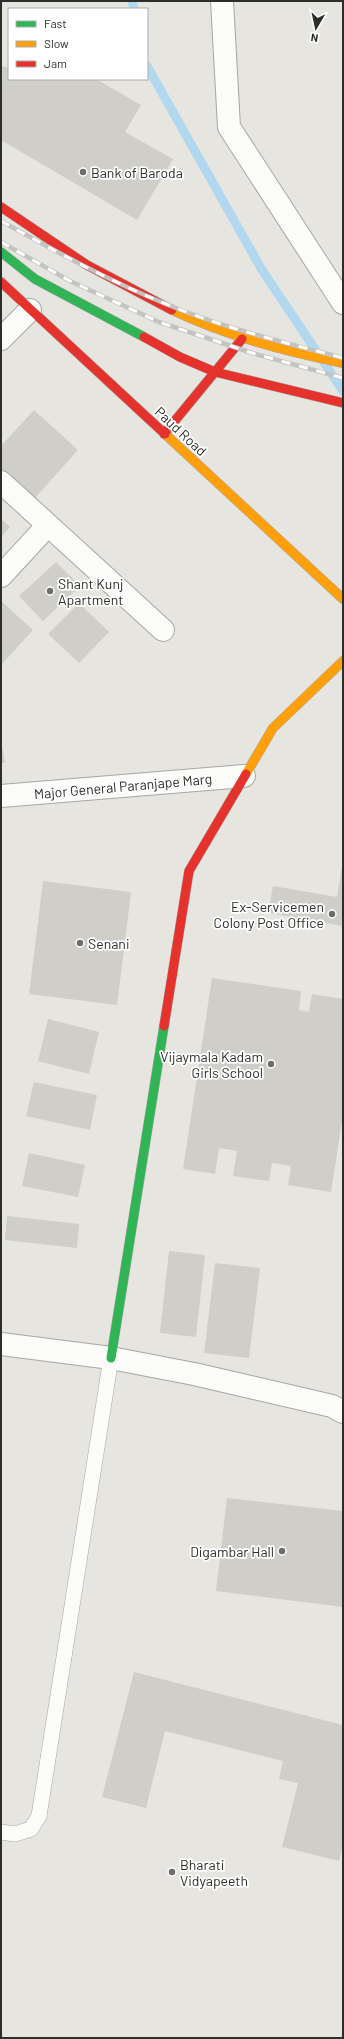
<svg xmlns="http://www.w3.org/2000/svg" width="344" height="2039" viewBox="0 0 344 2039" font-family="Barlow,sans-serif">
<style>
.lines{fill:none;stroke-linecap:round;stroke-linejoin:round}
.stream{stroke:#b2d8ef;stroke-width:9}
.building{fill:#cfcec9}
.lane-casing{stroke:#a7a6a2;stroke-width:16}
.street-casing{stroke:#a7a6a2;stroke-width:24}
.fast-casing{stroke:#a7a6a2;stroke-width:10}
.slow-casing{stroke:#a7a6a2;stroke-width:10}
.jam-casing{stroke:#a7a6a2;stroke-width:10}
.lane{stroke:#fbfbfa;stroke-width:15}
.street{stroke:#fbfbfa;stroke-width:22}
.fast{stroke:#30b455;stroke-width:9}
.slow{stroke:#ff9f0a;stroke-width:9}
.jam{stroke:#e5322d;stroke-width:9}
.rail-casing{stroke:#c3c3c2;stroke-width:4.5}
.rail{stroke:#fff;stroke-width:3;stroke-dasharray:9;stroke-linecap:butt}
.poi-dot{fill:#6e6d69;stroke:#fff;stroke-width:1.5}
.labels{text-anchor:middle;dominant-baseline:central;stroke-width:3.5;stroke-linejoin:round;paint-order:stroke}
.poi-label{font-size:14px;fill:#2d2d29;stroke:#fff;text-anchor:start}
.street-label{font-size:14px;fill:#2d2d29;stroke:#fff}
</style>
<rect width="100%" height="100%" fill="#e6e5df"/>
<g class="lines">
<!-- stream -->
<path class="stream" d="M132,1L134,9
M147,66L262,270L343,391"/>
</g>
<!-- building -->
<path class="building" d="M1,66L9,68V79H96L141,105L125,132L173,159L137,220L1,140Z
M34,410L78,450L34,499L1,470V446Z
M1,519L10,527L1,537Z
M56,562L80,586L43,621L19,596Z
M1,601L33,630L2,664L1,663Z
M79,603L109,632L79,663L48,634Z
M1,741L5,763H1Z
M342,866L343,926L268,913L273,886L337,897Z
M43,881L131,892L117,1005L29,994Z
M212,978L301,991L299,1010L309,1012L312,994L343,999V1115L331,1192L288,1185L291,1166L272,1163L269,1181L233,1176L237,1151L219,1148L215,1174L183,1169Z
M48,1019L99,1032L89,1074L38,1061Z
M34,1082L97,1095L90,1130L26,1116Z
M29,1153L85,1165L78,1197L22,1186Z
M7,1216L79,1224L77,1248L5,1240Z
M169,1251L205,1255L196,1337L160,1333Z
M215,1263L260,1268L249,1358L204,1353Z
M227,1498L343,1511V1607L216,1591Z
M134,1672L343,1725V1845L339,1861L282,1847L298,1783L279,1779L283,1761L165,1731L146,1808L102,1797Z"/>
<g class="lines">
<!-- lane casing -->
<g class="lane-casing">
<path id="lane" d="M1,1832L15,1834L31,1829L39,1816L111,1358"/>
</g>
<!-- street casing -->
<g class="street-casing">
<path id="street" d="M222,1L229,127L343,303
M1,339L30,310
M1,482L163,630
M1,576L48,525
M1,796L244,776
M1,1344L111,1358L194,1374L332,1406L343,1412"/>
</g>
<!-- fast casing -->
<g class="fast-casing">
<path id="fast" d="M1,252L35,279L144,337
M111,1358L164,1026"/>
</g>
<!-- slow casing -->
<g class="slow-casing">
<path id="slow" d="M172,310C227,336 284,351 343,363
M165,434L343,599
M246,774L273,728L343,661"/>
</g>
<!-- jam casing -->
<g class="jam-casing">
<path id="jam" d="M1,207L87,265L172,310
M1,282L165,434
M144,337L180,357L215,372L343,403
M164,434L242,339
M164,1026L189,871L246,774"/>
</g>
<!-- lane -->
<use href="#lane" class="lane"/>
<!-- street -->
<use href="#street" class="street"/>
<!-- fast -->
<use href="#fast" class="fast"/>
<!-- slow -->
<use href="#slow" class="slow"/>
<!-- jam -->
<use href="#jam" class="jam"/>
<!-- rail casing -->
<g class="rail-casing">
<path id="rail" d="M1,221C55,251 109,281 166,304C223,328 284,342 343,358
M1,242L70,281L159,322L252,353L343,378"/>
</g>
<!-- rail -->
<use href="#rail" class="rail"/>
</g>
<!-- markers -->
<g class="poi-dot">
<circle cx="83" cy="172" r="4"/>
<circle cx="50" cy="591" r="4"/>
<circle cx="332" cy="914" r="4"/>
<circle cx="80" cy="943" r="4"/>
<circle cx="271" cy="1064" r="4"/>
<circle cx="282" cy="1551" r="4"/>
<circle cx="172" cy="1872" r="4"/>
</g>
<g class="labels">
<!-- poi labels -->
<g class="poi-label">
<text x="91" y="172">Bank of Baroda</text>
<text x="58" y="583">Shant Kunj<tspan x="58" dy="16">Apartment</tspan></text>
<text x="324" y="906" text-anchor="end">Ex-Servicemen<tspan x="324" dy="16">Colony Post Office</tspan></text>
<text x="88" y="943">Senani</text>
<text x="263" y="1056" text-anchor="end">Vijaymala Kadam<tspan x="263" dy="16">Girls School</tspan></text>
<text x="274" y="1551" text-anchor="end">Digambar Hall</text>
<text x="180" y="1864">Bharati<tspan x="180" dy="16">Vidyapeeth</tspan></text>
</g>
<!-- street labels -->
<g class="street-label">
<text transform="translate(181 431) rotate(43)">Paud Road</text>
<text transform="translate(123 786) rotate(-5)">Major General Paranjape Marg</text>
</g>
</g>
<!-- border -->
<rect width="344" height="2039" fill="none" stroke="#2d2d29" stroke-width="4"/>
<!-- legend -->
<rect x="8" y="8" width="140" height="72" fill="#ffffff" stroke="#ababa9"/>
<rect x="16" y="21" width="20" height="6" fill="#30b455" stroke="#ababa9"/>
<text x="44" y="28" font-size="12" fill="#2d2d29">Fast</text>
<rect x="16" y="41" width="20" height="6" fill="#ff9f0a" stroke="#ababa9"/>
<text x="44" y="48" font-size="12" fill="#2d2d29">Slow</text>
<rect x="16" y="61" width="20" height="6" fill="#e5322d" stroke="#ababa9"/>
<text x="44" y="68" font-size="12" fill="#2d2d29">Jam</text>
<!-- north arrow -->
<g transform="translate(316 28) rotate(189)" stroke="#ffffff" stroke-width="3" paint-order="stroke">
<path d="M0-3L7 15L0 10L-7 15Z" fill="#2d2d29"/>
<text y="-6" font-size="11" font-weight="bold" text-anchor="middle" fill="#2d2d29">N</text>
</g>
</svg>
